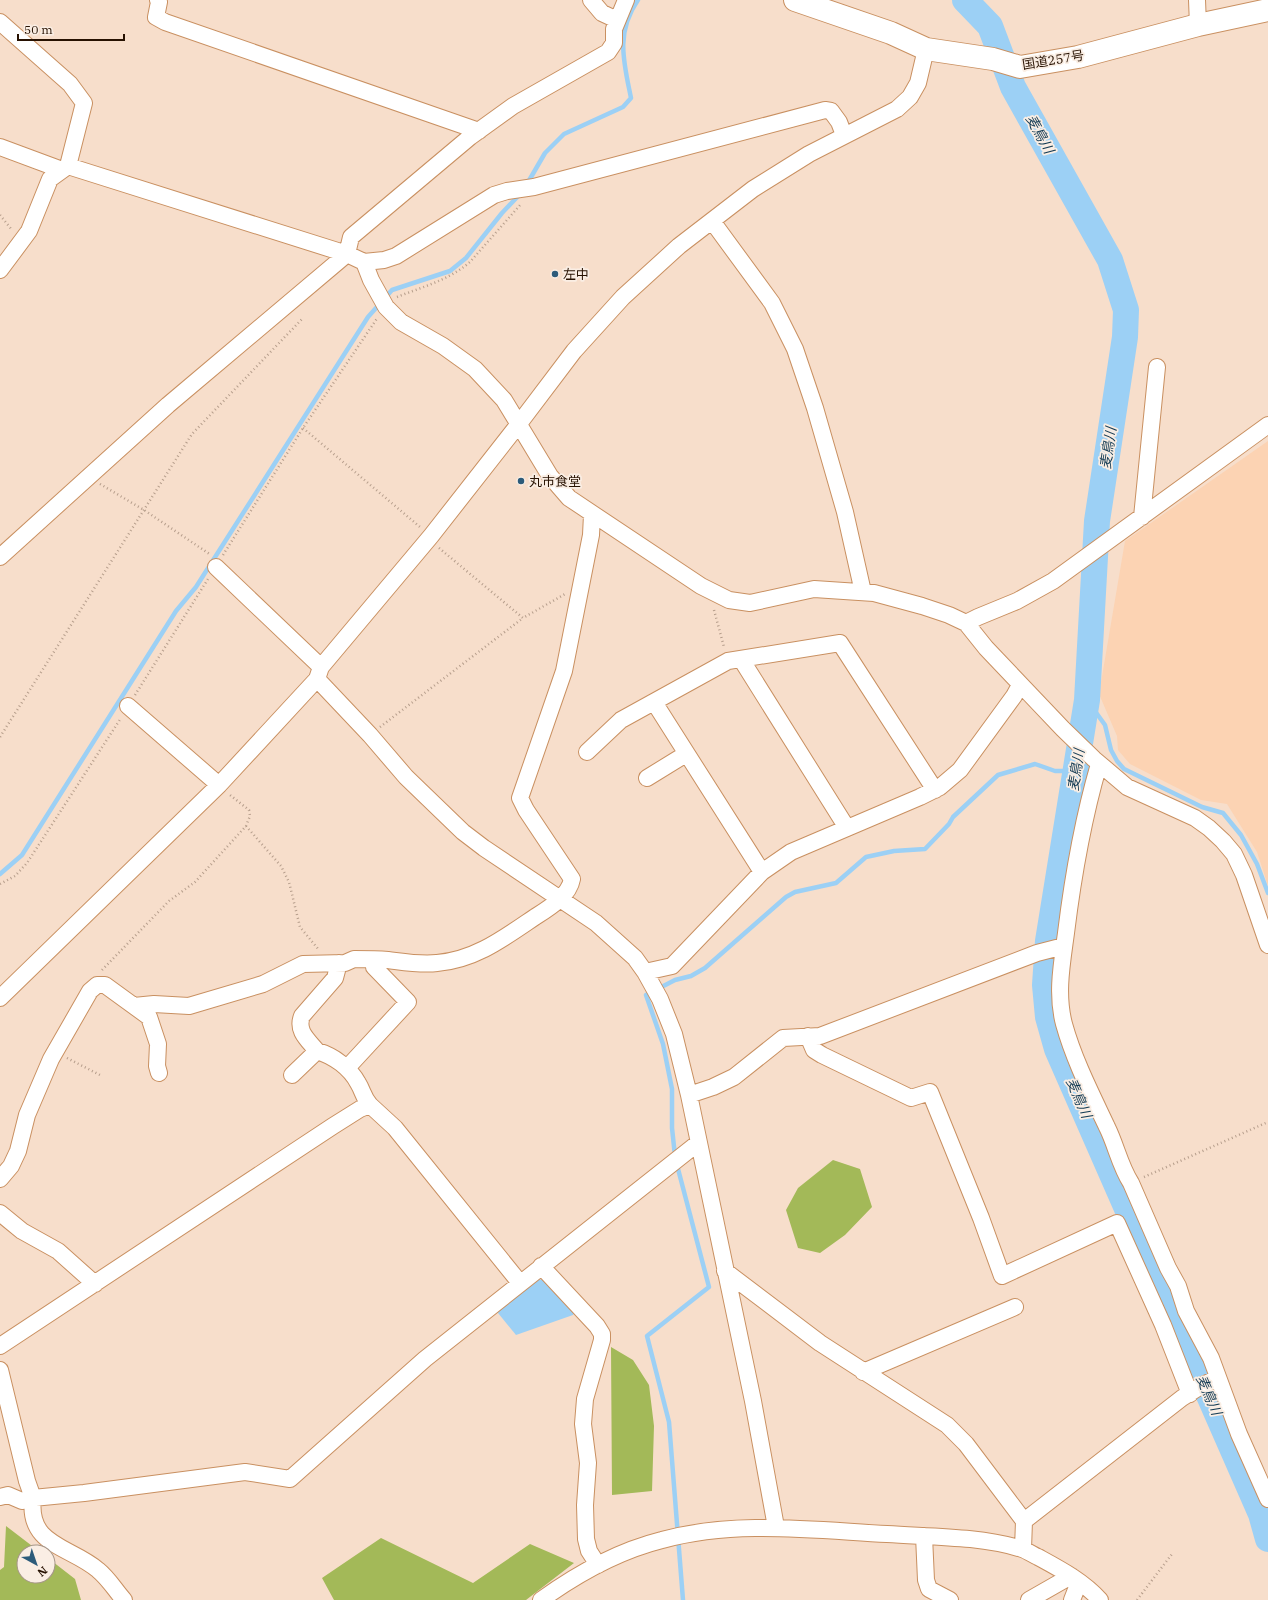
<svg xmlns="http://www.w3.org/2000/svg" width="1268" height="1600" viewBox="0 0 1268 1600" font-family="'IBM Plex Serif','Noto Sans JP',serif">
<style>
.built{fill:#fcd3b3}
.forest{fill:#a3b958}
.water{fill:#9cd0f5}
.lines{fill:none;stroke-linecap:round;stroke-linejoin:round}
.stream{stroke:#9cd0f5;stroke-width:4.5}
.river{stroke:#9cd0f5;stroke-width:26}
.minor-casing{stroke:#c99061;stroke-width:18}
.highway-casing{stroke:#c99061;stroke-width:24}
.path{stroke:#b69e8c;stroke-width:2.5;stroke-dasharray:1 3;stroke-linecap:butt}
.minor{stroke:#fff;stroke-width:16}
.highway{stroke:#fff;stroke-width:22}
.poi-dot{fill:#2c5b7a;stroke:#faeee4;stroke-width:1.5}
.labels{text-anchor:middle;dominant-baseline:central;stroke-width:3.5;stroke-linejoin:round;paint-order:stroke}
.street-label{font-size:13px;fill:#271101;stroke:#faeee4}
.poi-label{font-size:13px;fill:#271101;stroke:#faeee4;text-anchor:start}
.water-label{font-size:14px;font-style:italic;fill:#123a53;stroke:#faeee4}
</style>
<rect width="100%" height="100%" fill="#f7decb"/>
<!-- built -->
<path class="built" d="M1268,441V886L1257,852L1227,804L1201,800L1130,764L1118,750L1117,736L1099,694L1125,541Z"/>
<!-- forest -->
<path class="forest" d="M833,1160L860,1169L872,1207L845,1235L820,1253L798,1248L786,1210L798,1188Z
M611,1347L633,1360L649,1385L654,1426L652,1491L612,1495Z
M6,1526L40,1552H24V1576H48V1558L75,1579L81,1600H0V1570L4,1567Z
M381,1538L473,1583L530,1544L574,1563L526,1600H334L322,1578Z"/>
<!-- water -->
<path class="water" d="M535,1279L546,1280L575,1312L573,1315L516,1335L498,1313L499,1308Z"/>
<g class="lines">
<!-- stream -->
<path class="stream" d="M527,184L545,153L564,134L623,107L631,98C624,63 615,33 638,0
M1087,700L1105,725L1111,750L1117,761L1124,769L1202,807L1223,813L1241,835L1257,864L1268,893
M0,874L22,855L176,611L196,587L368,317L392,290L450,271L466,258L502,213L521,193
M675,1156L672,1128V1089L663,1044L646,995L675,980L691,976L705,968L786,897L795,892L836,883L866,857L894,851L925,849L949,824L953,817L998,775L1035,764L1055,771H1076
M677,1165L709,1287L647,1336L669,1422L683,1600"/>
<!-- river -->
<path class="river" d="M965,0L990,26L1013,87L1110,260L1126,310L1125,337L1097,521L1087,700L1048,941L1045,985L1048,1017L1057,1049L1261,1514L1268,1539"/>
<!-- minor casing -->
<g class="minor-casing">
<path id="minor" d="M158,0L159,2L156,17L165,22L479,131
M591,0L602,13L617,20
M1197,0L1198,25
M0,22L70,84L84,103L68,166L50,179L29,231L0,270
M0,147L62,170
M68,166L347,254L364,262L371,280L386,307L401,322L443,346L475,369L504,400L550,476L569,498L701,586L729,600L750,603L814,589L874,593L922,606L949,615L966,623L986,648L1063,729L1094,759L1127,787L1195,818L1209,828L1223,841L1234,854L1244,875L1268,945
M712,221L772,303L795,349L815,408L845,512L863,592
M364,262L384,260L396,256L494,195L507,191L534,187L825,110L831,111L839,122L844,135
M1142,517L1157,367
M0,557L168,405L347,254L351,237L470,137L513,106L608,52L614,43V29L626,0
M216,567L321,667
M966,623L978,617L1017,601L1053,581L1268,425
M741,659L847,828
M317,679L370,735L406,777L463,832L484,848L596,923L635,958L645,972L660,999L674,1034L689,1095L753,1401L776,1527
M654,702L762,872
M128,706L219,785
M587,752L621,720L728,661L840,643L935,790
M1099,764C1083,819 1073,876 1066,933C1062,963 1056,994 1064,1024C1074,1060 1091,1093 1107,1127C1116,1145 1120,1166 1131,1183L1168,1268L1178,1286L1186,1311L1211,1358L1239,1434L1268,1499
M647,778L686,754
M645,972L672,966L762,872L791,852L920,797L940,787L960,770L1014,696L1020,685
M0,998L219,785L317,679L321,667L431,536L518,425L574,351L623,297L679,246L753,189L809,154L897,109L910,97L918,83L926,49
M134,1006L154,1004L189,1006L263,984L303,964L345,963L354,959C365,959 377,959 388,960C404,962 421,965 437,963C475,960 504,938 535,917C549,908 569,896 572,879L526,810L520,798L564,671L591,535L592,515
M808,1036L814,1050L822,1055L911,1098L930,1092L981,1218L1002,1276L1117,1223L1163,1325L1190,1394
M317,1051C334,1056 350,1068 358,1083C363,1091 363,1097 370,1105
M347,1068L408,1002L374,967L375,960
M292,1075L317,1051C308,1040 296,1031 302,1016L335,978L339,963
M689,1095L713,1087L734,1077L783,1038L820,1036L1037,953L1064,946
M0,1179L11,1166L18,1151L27,1115L51,1059L90,991L97,985H105L149,1017L158,1044L157,1066L159,1073
M0,1213L22,1231L58,1251L95,1284
M541,1266L597,1326L602,1334V1340L585,1399L583,1424L588,1463L585,1505L586,1539L589,1551L598,1565
M725,1271L820,1343L947,1425L966,1444L1024,1521L1023,1549
M0,1346L333,1126L360,1109L370,1105L395,1128L520,1283
M0,1370L27,1481L33,1498L84,1493L245,1472L290,1479L425,1359L698,1143
M863,1372L1015,1307
M0,1497L8,1495L22,1501L33,1498C27,1546 70,1546 98,1570C109,1579 115,1590 124,1600
M1024,1521L1182,1398L1201,1386L1218,1378
M924,1536L926,1580L929,1589L950,1600
M541,1600C577,1574 618,1551 662,1540C735,1520 812,1530 887,1534C931,1537 980,1536 1022,1549C1028,1551 1033,1555 1038,1557C1060,1569 1083,1581 1100,1600
M1029,1600L1071,1576
M1072,1600L1079,1582"/>
</g>
<!-- highway casing -->
<g class="highway-casing">
<path id="highway" d="M795,0L891,33L926,49L993,59L1020,67L1078,57L1198,25L1268,10"/>
</g>
<!-- path -->
<path class="path" d="M0,215L12,230
M397,297C422,287 449,280 470,262L521,204
M303,428L420,527
M100,484L144,510L211,555
M439,548L523,618L565,594
M223,555L303,428L378,317
M714,610L724,647
M135,695L208,579
M380,727L523,618
M0,737L192,434L303,318
M246,826L281,866L289,882L300,927L319,950
M0,884L15,876L27,863L121,718
M102,970L169,901L195,882L246,826L250,816L249,810L230,795
M67,1058L100,1075
M1144,1177L1268,1122
M1137,1600L1172,1554"/>
<!-- minor -->
<use href="#minor" class="minor"/>
<!-- highway -->
<use href="#highway" class="highway"/>
</g>
<!-- markers -->
<g class="poi-dot">
<circle cx="555" cy="274" r="4"/>
<circle cx="521" cy="481" r="4"/>
</g>
<g class="labels">
<!-- street labels -->
<g class="street-label">
<text transform="translate(1053 60) rotate(-9)">国道257号</text>
</g>
<!-- poi labels -->
<g class="poi-label">
<text x="563" y="274">左中</text>
<text x="529" y="481">丸市食堂</text>
</g>
<!-- water labels -->
<g class="water-label">
<text transform="translate(1040 134) rotate(61)">麦鳥川</text>
<text transform="translate(1108 448) rotate(-82)">麦鳥川</text>
<text transform="translate(1076 770) rotate(-81)">麦鳥川</text>
<text transform="translate(1079 1098) rotate(66)">麦鳥川</text>
<text transform="translate(1209 1395) rotate(66)">麦鳥川</text>
</g>
</g>
<!-- north arrow -->
<g transform="translate(36 1564) rotate(140)"><circle r="19" fill="#faeee4" stroke="#a69689"/>
<path d="M0-3L7 15L0 10L-7 15Z" fill="#2c5b7a"/>
<text y="-6" font-size="11" font-weight="bold" text-anchor="middle" fill="#271101">N</text>
</g>
<!-- scale -->
<path d="M18 34v6h106v-6" fill="none" stroke="#271101" stroke-width="2"/>
<text x="24" y="34" font-size="12" fill="#271101" stroke="#faeee4" stroke-width="3" paint-order="stroke">50 m</text>
</svg>
